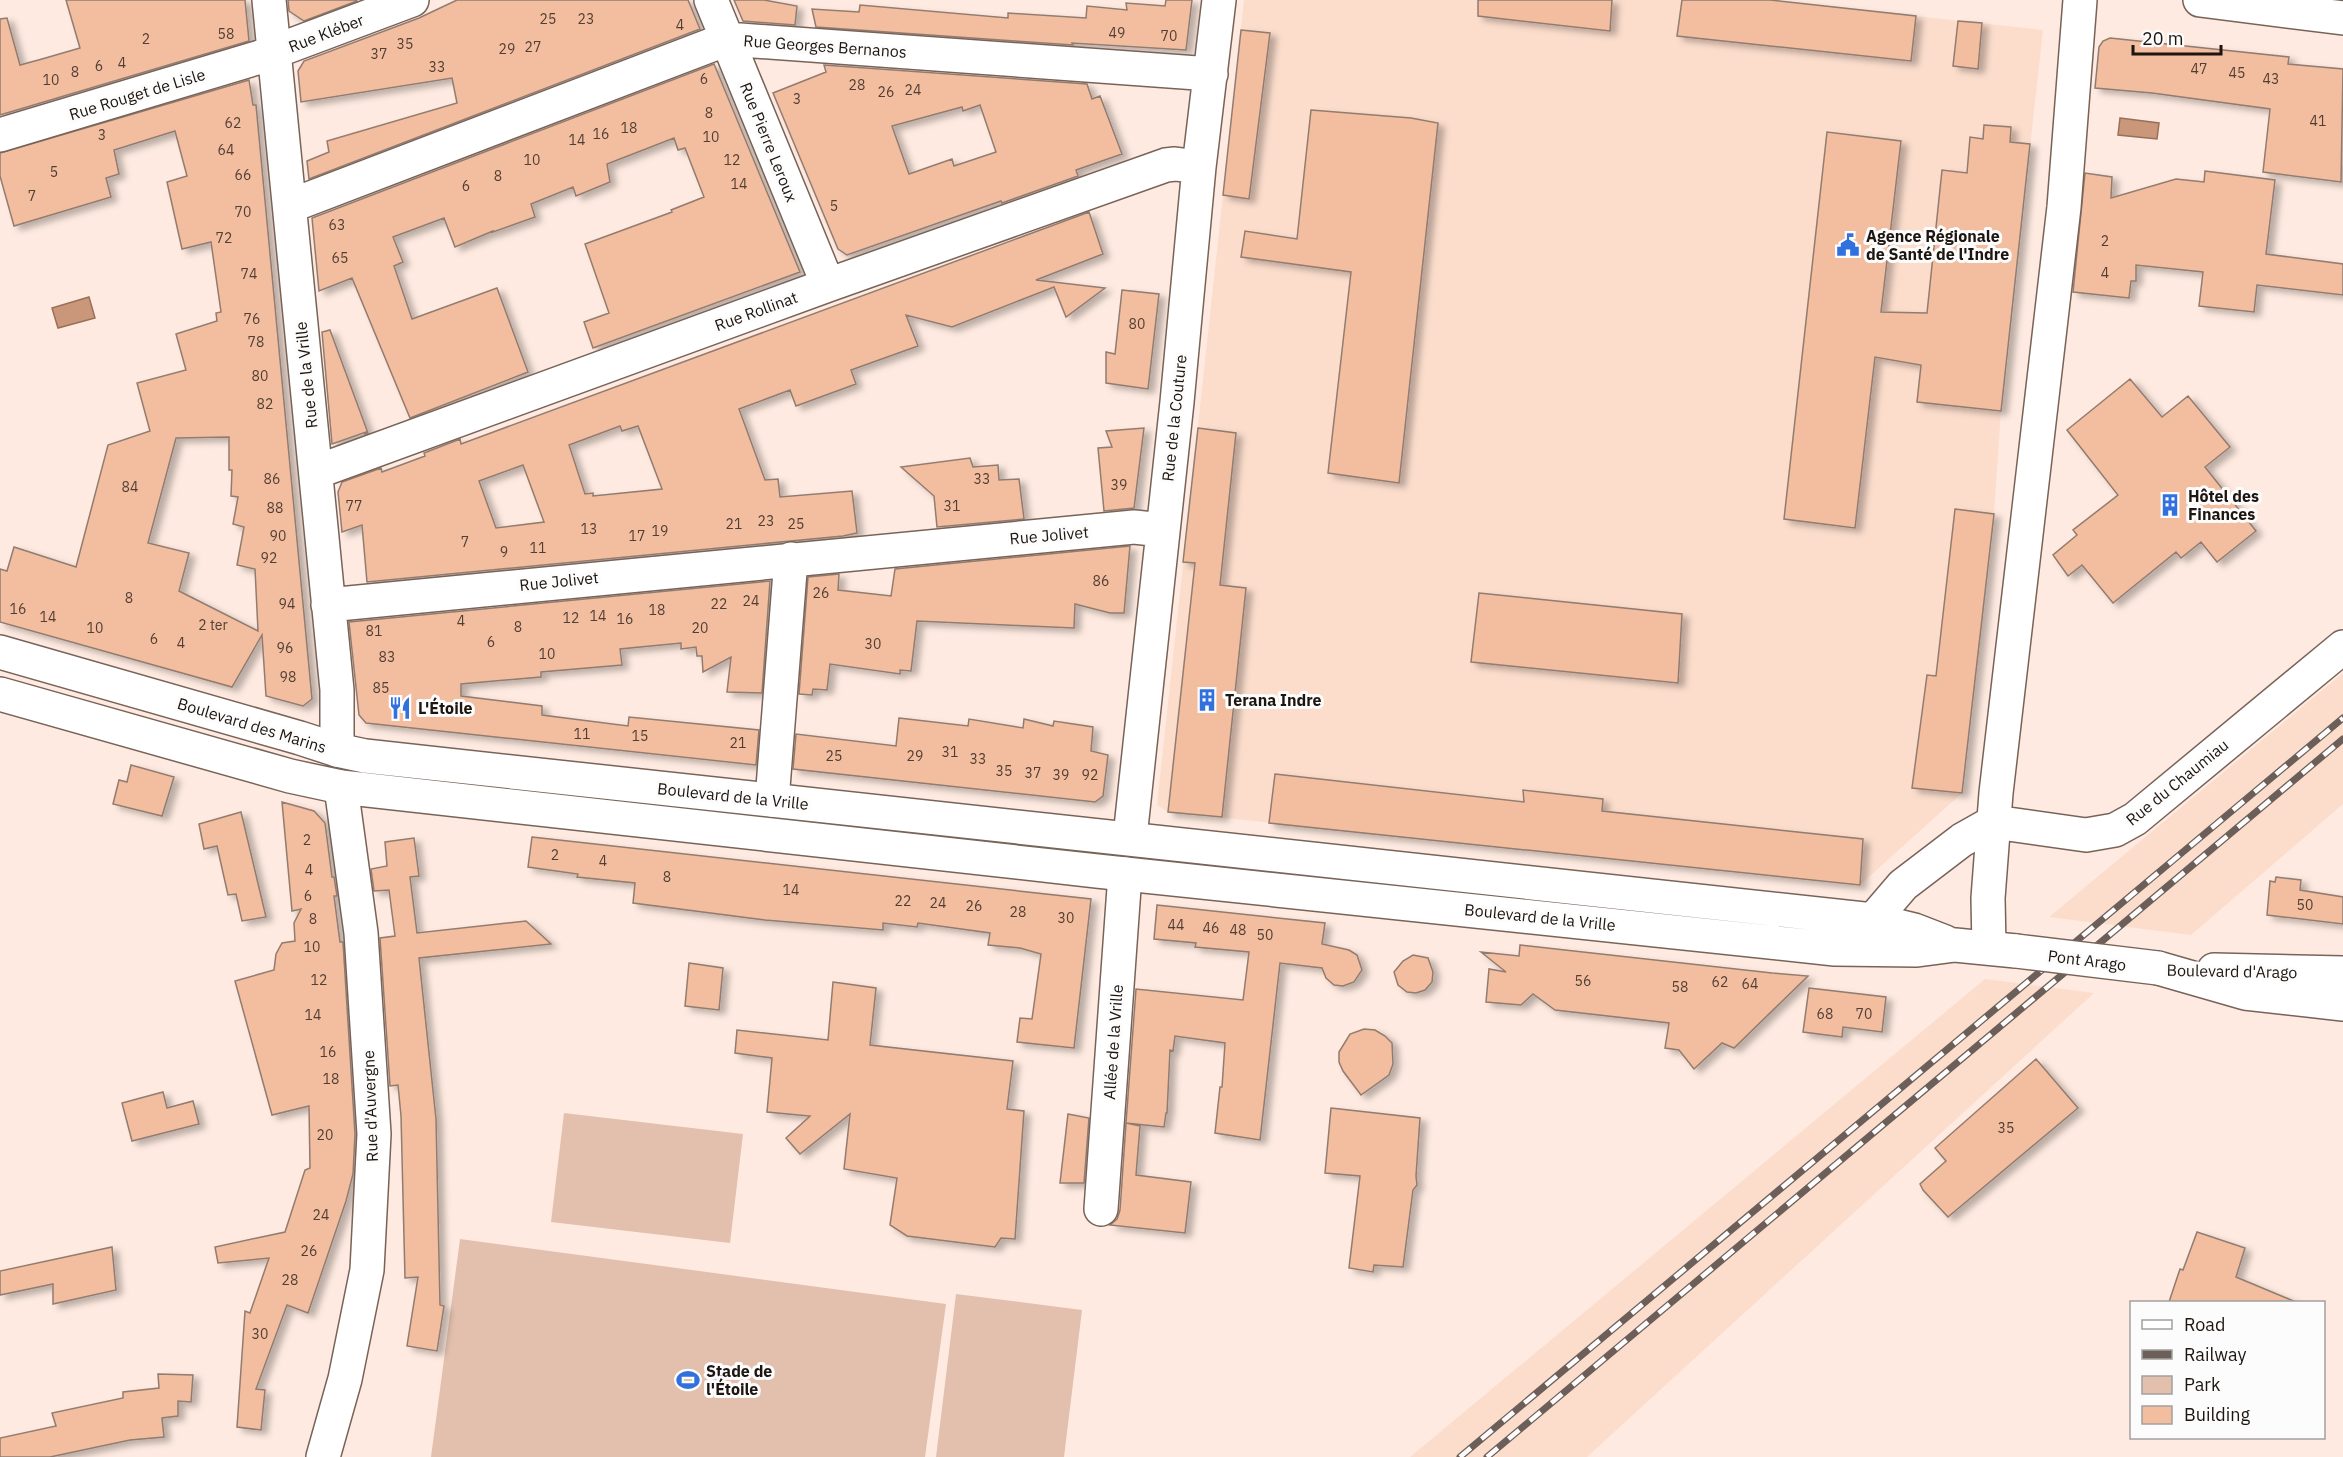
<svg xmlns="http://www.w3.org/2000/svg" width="2343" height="1457" viewBox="0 0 2343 1457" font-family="'IBM Plex Sans',sans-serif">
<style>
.built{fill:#fcddcc}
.green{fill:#e2c0ad}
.water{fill:#cb977a;stroke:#97705a;stroke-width:1.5}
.building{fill:#f3bd9f;stroke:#927c70;stroke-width:1.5;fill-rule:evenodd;filter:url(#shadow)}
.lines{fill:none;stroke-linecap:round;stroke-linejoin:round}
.minor-casing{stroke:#786358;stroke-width:36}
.major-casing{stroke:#786358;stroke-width:36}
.minor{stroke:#fff;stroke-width:33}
.major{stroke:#fff;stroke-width:33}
.rail-casing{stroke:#6c5f59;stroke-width:7}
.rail{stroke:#fcfcfc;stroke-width:4.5;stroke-dasharray:14;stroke-linecap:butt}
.major-bridge-casing{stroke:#786358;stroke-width:36;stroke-linecap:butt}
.major-bridge{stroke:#fff;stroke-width:33}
.labels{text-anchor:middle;stroke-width:6;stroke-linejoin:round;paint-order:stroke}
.number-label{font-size:14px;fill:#523f34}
.street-label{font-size:16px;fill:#1d1510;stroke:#fcfcfc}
.poi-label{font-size:16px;font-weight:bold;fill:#1d1510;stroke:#fcfcfc;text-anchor:start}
</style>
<defs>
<filter id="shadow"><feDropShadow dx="6" dy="4" stdDeviation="3" flood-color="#0004"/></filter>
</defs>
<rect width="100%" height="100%" fill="#feeae0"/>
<!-- built -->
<path class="built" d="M1244,0H1770L2043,30L2001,411L1994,514L1980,648L1962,793L1860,885L1168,812L1157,805Z
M2343,673V804L2191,935L2049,917Z
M1985,979L2094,993L1587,1457H1410Z"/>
<!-- green -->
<path class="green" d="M564,1113L743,1134L730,1243L551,1222Z
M460,1239L946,1304L925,1457H431Z
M956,1294L1082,1310L1064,1457H936Z"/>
<!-- water -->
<path class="water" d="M2120,118L2159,123L2157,139L2118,135Z
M89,297L95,318L58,328L52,308Z"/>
<!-- building -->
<path class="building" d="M66,0H245L249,41L0,115V19L7,18L20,65L42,59L80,48Z
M288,0H356L357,1L304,21L289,11Z
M457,0H688L700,29L309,179L307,161L329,152L327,141L457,103L452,78L301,102L298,71L304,61L419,18Z
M734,0H764L797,6L795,25L743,21Z
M1166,0H1192L1186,50L1072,43L1073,45L816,27L812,9L859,12L860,5L1008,18V13L1086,18L1087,6L1127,10L1126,3L1165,6Z
M1478,0H1612L1610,31L1478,16Z
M1682,0H1770L1916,16L1911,61L1677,36Z
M1958,21L1982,23L1978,69L1953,66Z
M1241,30L1270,33L1249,199L1223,195Z
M2110,38L2289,57L2288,64L2343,69L2341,182L2263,172L2270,109L2152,93L2095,88L2099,47L2103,41Z
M714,64L800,272L593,348L584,322L609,313L585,244L672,212L671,210L704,197L685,148L678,150L674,138L607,164L610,182L576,196L573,187L531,204L535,217L493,232V231L455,247L444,218L393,237L403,262L394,266L412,319L497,288L528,372L410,418L352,278L319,291L312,218Z
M824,65L1087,84L1092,99L1100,96L1122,154L1076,170L1078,176L1002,203L1001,201L847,255L838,249L773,93L826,72ZM980,105L996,152L954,166L952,159L909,174L892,126L962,107L963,111Z
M249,80L253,105H256L312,699L303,706L266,696L262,635L232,687L0,622V569L7,571L14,547L76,567L108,445L150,431L137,383L186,370L176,334L217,321L216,313L221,312L211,242L182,249L167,182L187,176L175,131L114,150L119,174L106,178L111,197L14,226L0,176V153ZM229,437V470H232L231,496L238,497L233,524L244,527L237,565L255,569L258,631L179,591L189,553L148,543L176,438Z
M1311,110L1411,118L1438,123L1399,483L1328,473L1351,272L1241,257L1245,231L1297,239Z
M1984,125L2011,127L2010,142L2030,144L2001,411L1917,402L1921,365L1875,357L1855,528L1784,519L1827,132L1901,141L1881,312L1927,313L1942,170L1967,173L1970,137L1983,139Z
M2205,171L2275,180L2266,254L2343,264V295L2257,285L2254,312L2199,306L2203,272L2136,265V281H2131L2129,298L2073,292L2085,173L2112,177L2111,198L2176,179L2204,182Z
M1089,212L1103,254L1036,280L1105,288L1066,317L1054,287L952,327L906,315L918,346L851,370L856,384L796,406L790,390L739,409L765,480L778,479L780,497L852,491L857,533L843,536L367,582L362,525L342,532L338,492L342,482L381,468L382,472L425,456L424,453L460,439L461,444ZM620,426L622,431L638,426L662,489L593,496V493L585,494L569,445ZM523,465L544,522L496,528L479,481Z
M1122,290L1159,294L1148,389L1106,383V352L1115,354Z
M330,330L368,433L365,434L366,432L332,444L322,332Z
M2130,379L2162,417L2188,396L2230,447L2205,467L2256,531L2217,562L2201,542L2181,558L2176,552L2113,603L2082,565L2068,576L2053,555L2077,535L2073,530L2118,495L2067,430Z
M1144,428L1134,508L1104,511L1098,448L1112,447L1106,431Z
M1198,428L1236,433L1220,585L1246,588L1222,817L1168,812L1195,563L1183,562Z
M970,458L973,467L998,465L999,480L1019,479L1024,519L937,527L934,496L901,467Z
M1955,509L1994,514L1962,793L1912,788L1927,675L1936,676Z
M1130,546L1124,613H1110L1075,604L1074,628L917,621L911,671L900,670V674L830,664L827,690L813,689L812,695L799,694L808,577L839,574L838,590L891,596L895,569Z
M770,581L762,693L727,692L731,657L703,672L702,656H697L696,647L681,649V643L620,649L622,665L541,672V677L461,684V696L542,706V715L628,726L629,717L759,730L756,765L366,723L359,715L349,622Z
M1479,593L1682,614L1678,683L1471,662Z
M899,718L968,726L969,719L1023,728L1024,719L1053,726L1054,721L1093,727L1091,751L1108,755L1103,796L1095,802L793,769L796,734L896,746Z
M131,765L174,777L162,816L113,804L119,780L127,782Z
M1275,774L1524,802L1523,790L1603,799L1602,811L1863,839L1860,885L1269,823Z
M282,802L314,811L325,823L332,877H334L337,896H334L340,942H343L355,1134L353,1174L346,1201L308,1313L287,1305L256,1389L265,1390L261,1430L237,1427L245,1311L250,1313L269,1258L218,1263L215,1247L285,1232L305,1170L310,1168L309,1106L272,1115L235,981L274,970L276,954L282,943L295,941L294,923L301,909L292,911Z
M241,812L266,917L242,921L236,894L228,895L217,846L204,849L199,824Z
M532,837L1091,899L1074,1048L1017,1042L1020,1018L1032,1019L1041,954L1020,948L988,945L990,933L918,923L917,927L883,923V930L765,920L633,903L635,883L577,877L578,874L528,867Z
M414,838L419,876L410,877L417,933L526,921L551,944L419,958L436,1119L440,1305L444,1306L437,1351L407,1346L418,1277L405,1278L401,1116L398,1085L390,1086L380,938L395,936L389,890L374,891L371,869L387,866L385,842Z
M2276,877L2301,880L2300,890L2343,897V924L2267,915L2270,881L2275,882Z
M1157,905L1325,923L1322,944L1349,950L1357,955L1362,970L1354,982L1343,986L1334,985L1326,978L1322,968L1280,963L1260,1140L1215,1133L1220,1087H1222L1225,1043L1175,1036L1173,1051L1170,1050L1167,1113H1166L1164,1127L1126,1123L1136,989L1243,1000L1249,952L1195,947L1196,943L1154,939Z
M1520,945L1772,973L1808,976L1734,1048L1722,1043L1694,1069L1679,1050L1665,1048L1669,1023L1555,1010L1533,994L1521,1005L1486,1002L1489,969L1506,972L1481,952L1519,956Z
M1413,955L1428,958L1433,972L1432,982L1425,990L1416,993L1407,992L1398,985L1394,972L1403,961Z
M689,963L723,968L719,1010L685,1006Z
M833,982L876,988L870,1045L1013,1061L1007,1109L1024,1111L1015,1239L1001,1238L995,1247L907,1236L890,1225L897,1178L844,1169L850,1114L800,1154L786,1138L810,1116L767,1112L772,1058L735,1053L737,1030L828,1040Z
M1809,988L1886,997L1882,1032L1843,1027L1842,1037L1803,1032Z
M1364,1029L1375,1030L1385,1036L1392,1043L1393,1064L1389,1075L1361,1095L1343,1071L1339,1062V1052L1350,1034Z
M2036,1059L2078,1108L1948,1217L1923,1190L1920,1184L1946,1161L1935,1148Z
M163,1092L167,1108L193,1101L199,1124L132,1141L122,1103Z
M1331,1108L1420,1118L1416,1176L1417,1185L1413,1190L1403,1267L1374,1265L1373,1272L1349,1268L1360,1176L1325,1173Z
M1068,1114L1089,1118L1084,1183H1060Z
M1126,1123L1140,1126L1136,1175L1191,1182L1185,1233L1110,1225L1117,1219L1120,1210Z
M2197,1232L2245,1248L2236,1277L2296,1302H2169L2180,1269L2183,1270Z
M112,1247L116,1290L53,1304V1284L0,1295V1271Z
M158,1374L193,1375L191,1402L178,1401V1416L162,1418L164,1437L130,1440L50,1457H0V1438L56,1426L52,1413L123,1398V1392L159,1388Z"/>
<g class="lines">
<!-- minor casing -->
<g class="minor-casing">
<path id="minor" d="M269,0L337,690V750
M711,0L828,285
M2200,0L2343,18
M0,135L260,57L412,0
M290,206L727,39L1211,74
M316,472L828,285L1166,165L1175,164L1199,167
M328,605L1134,527L1163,530
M772,800L791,559
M1130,837L1177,402L1199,167L1219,0
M1873,920L1903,885L1962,840L1994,822L2086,835L2115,830L2135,819L2343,647
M1989,948L1988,898L1996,793L2064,207L2080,0
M1101,1209L1125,874
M323,1457L345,1379L367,1270L374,1134L361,933L341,787"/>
</g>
<!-- major casing -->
<g class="major-casing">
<path id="major" d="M0,652L300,738L337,750L365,756C867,811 1370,863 1873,920L1914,930L1945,942
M0,694L290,776L341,787L1097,871L1835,949L1917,950L1955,945L2016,951
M2158,968L2245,993L2343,1004
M2214,970L2343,973"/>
</g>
<!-- minor -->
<use href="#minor" class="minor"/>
<!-- major -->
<use href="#major" class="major"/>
<!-- rail casing -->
<g class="rail-casing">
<path id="rail" d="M1460,1457L2343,718
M1487,1457L2343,739"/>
</g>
<!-- rail -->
<use href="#rail" class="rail"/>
<!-- major-bridge casing -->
<g class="major-bridge-casing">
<path id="major-bridge" d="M2016,951L2158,968"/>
</g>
<!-- major-bridge -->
<use href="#major-bridge" class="major-bridge"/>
</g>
<!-- icons -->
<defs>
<g id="civic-bare" transform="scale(1.8)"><path d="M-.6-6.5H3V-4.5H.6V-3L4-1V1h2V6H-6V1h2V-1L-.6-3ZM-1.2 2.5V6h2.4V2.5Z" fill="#3171de" stroke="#fcfcfc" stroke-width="2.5" paint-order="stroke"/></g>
<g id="building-bare" transform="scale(1.8)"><path d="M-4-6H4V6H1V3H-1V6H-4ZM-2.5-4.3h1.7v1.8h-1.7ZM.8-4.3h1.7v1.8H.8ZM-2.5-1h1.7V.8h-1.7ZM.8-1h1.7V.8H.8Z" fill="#3171de" stroke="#fcfcfc" stroke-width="2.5" paint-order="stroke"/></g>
<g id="restaurant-bare" transform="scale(1.8)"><path d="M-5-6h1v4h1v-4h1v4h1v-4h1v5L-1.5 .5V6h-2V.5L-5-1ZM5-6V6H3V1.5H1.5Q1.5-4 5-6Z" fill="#3171de" stroke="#fcfcfc" stroke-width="2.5" paint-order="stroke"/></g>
<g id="stadium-bare" transform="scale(1.8)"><path d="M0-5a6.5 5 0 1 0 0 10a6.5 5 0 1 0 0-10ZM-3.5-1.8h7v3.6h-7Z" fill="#3171de" stroke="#fcfcfc" stroke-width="2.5" paint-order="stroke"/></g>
</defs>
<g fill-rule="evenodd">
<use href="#civic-bare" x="1848" y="245"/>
<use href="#building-bare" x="2170" y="505"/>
<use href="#building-bare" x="1207" y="700"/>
<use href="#restaurant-bare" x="400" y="708"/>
<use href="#stadium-bare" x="688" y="1380"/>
</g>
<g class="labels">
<!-- number labels -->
<g class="number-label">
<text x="548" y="24">25</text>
<text x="586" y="24">23</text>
<text x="680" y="30">4</text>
<text x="1117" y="38">49</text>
<text x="226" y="39">58</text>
<text x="1169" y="41">70</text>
<text x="146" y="44">2</text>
<text x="405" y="49">35</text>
<text x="533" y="52">27</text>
<text x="507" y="54">29</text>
<text x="379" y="59">37</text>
<text x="122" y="68">4</text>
<text x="99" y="71">6</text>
<text x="437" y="72">33</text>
<text x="2199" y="74">47</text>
<text x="75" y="77">8</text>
<text x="2237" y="78">45</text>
<text x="704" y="84">6</text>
<text x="2271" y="84">43</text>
<text x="51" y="85">10</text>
<text x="857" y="90">28</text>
<text x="913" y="95">24</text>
<text x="886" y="97">26</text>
<text x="797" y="104">3</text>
<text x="709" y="118">8</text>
<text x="2318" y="126">41</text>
<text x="233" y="128">62</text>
<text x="629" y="133">18</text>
<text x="601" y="139">16</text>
<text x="102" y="140">3</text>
<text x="711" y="142">10</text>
<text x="577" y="145">14</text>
<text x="226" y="155">64</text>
<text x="532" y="165">10</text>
<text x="732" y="165">12</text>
<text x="54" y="177">5</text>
<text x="243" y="180">66</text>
<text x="498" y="181">8</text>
<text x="739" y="189">14</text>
<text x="466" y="191">6</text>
<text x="32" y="201">7</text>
<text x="834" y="211">5</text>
<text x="243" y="217">70</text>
<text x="337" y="230">63</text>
<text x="224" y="243">72</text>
<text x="2105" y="246">2</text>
<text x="340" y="263">65</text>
<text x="2105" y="278">4</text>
<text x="249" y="279">74</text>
<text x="252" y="324">76</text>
<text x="1137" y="329">80</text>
<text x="256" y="347">78</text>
<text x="260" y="381">80</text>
<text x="265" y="409">82</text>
<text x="272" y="484">86</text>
<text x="982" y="484">33</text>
<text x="1119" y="490">39</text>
<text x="130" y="492">84</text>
<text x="354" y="511">77</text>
<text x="952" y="511">31</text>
<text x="275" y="513">88</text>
<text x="766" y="526">23</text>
<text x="734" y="529">21</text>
<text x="796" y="529">25</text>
<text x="589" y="534">13</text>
<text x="660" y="536">19</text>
<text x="278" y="541">90</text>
<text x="637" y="541">17</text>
<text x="465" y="547">7</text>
<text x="538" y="553">11</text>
<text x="504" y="557">9</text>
<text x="269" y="563">92</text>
<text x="1101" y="586">86</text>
<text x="821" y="598">26</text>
<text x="129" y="603">8</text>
<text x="751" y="606">24</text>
<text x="287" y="609">94</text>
<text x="719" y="609">22</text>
<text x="18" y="614">16</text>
<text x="657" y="615">18</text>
<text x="598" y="621">14</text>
<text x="48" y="622">14</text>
<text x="571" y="623">12</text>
<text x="625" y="624">16</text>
<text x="461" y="626">4</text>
<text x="213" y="630">2 ter</text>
<text x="518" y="632">8</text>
<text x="95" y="633">10</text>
<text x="700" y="633">20</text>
<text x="374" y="636">81</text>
<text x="154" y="644">6</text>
<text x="491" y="647">6</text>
<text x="181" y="648">4</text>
<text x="873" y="649">30</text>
<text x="285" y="653">96</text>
<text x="547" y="659">10</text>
<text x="387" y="662">83</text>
<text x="288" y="682">98</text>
<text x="381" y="693">85</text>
<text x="582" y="739">11</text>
<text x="640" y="741">15</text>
<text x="738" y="748">21</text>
<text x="950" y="757">31</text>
<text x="834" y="761">25</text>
<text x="915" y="761">29</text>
<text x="978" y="764">33</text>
<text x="1004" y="776">35</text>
<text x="1033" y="778">37</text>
<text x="1061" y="780">39</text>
<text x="1090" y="780">92</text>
<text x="307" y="845">2</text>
<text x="555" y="860">2</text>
<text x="603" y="866">4</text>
<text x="309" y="875">4</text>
<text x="667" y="882">8</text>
<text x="791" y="895">14</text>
<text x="308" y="901">6</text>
<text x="903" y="906">22</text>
<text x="938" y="908">24</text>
<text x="2305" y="910">50</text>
<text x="974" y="911">26</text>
<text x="1018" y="917">28</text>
<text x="1066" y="923">30</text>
<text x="313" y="924">8</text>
<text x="1176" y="930">44</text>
<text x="1211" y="933">46</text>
<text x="1238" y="935">48</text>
<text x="1265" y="940">50</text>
<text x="312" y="952">10</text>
<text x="319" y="985">12</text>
<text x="1583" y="986">56</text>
<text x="1720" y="987">62</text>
<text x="1750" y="989">64</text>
<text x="1680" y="992">58</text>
<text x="1825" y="1019">68</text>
<text x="1864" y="1019">70</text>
<text x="313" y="1020">14</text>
<text x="328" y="1057">16</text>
<text x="331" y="1084">18</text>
<text x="2006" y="1133">35</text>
<text x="325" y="1140">20</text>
<text x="321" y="1220">24</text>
<text x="309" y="1256">26</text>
<text x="290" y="1285">28</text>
<text x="260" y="1339">30</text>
</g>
<!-- street labels -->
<g class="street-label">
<text transform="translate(326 33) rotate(-21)" y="6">Rue Kléber</text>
<text transform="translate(825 46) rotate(4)" y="6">Rue Georges Bernanos</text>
<text transform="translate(137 94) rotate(-17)" y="6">Rue Rouget de Lisle</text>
<text transform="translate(769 142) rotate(68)" y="6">Rue Pierre Leroux</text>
<text transform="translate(756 311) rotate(-20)" y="6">Rue Rollinat</text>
<text transform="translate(306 375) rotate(-96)" y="6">Rue de la Vrille</text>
<text transform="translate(1174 418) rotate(-84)" y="6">Rue de la Couture</text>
<text transform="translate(1049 535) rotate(-5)" y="6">Rue Jolivet</text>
<text transform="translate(559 581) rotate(-6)" y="6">Rue Jolivet</text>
<text transform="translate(252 725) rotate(17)" y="6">Boulevard des Marins</text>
<text transform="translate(2177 782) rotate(-39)" y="6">Rue du Chaumiau</text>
<text transform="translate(733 796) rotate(6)" y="6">Boulevard de la Vrille</text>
<text transform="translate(1540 917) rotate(6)" y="6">Boulevard de la Vrille</text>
<text transform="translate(2087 960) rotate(7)" y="6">Pont Arago</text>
<text transform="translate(2232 971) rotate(1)" y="6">Boulevard d'Arago</text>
<text transform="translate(1113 1042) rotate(-86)" y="6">Allée de la Vrille</text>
<text transform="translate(370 1106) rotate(-92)" y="6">Rue d'Auvergne</text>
</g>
<!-- poi labels -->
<g class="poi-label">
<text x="1866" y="242">Agence Régionale<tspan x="1866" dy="18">de Santé de l'Indre</tspan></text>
<text x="2188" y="502">Hôtel des<tspan x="2188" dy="18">Finances</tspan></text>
<text x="1225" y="706">Terana Indre</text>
<text x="418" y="714">L'Étoile</text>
<text x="706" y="1377">Stade de<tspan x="706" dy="18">l'Étoile</tspan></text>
</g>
</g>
<!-- legend -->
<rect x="2130" y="1301" width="195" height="138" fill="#fcfcfc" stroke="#a3a09e" stroke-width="1.5"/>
<rect x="2142" y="1320" width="30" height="9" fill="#ffffff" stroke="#a3a09e" stroke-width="1.5"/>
<text x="2184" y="1331" font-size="18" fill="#1d1510">Road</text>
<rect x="2142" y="1350" width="30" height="9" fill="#6c5f59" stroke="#a3a09e" stroke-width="1.5"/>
<text x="2184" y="1361" font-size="18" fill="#1d1510">Railway</text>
<rect x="2142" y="1376" width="30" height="18" fill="#e2c0ad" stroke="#a3a09e" stroke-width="1.5"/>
<text x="2184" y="1391" font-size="18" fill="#1d1510">Park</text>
<rect x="2142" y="1406" width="30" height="18" fill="#f3bd9f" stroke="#a3a09e" stroke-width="1.5"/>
<text x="2184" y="1421" font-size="18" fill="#1d1510">Building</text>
<!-- scale -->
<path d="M2133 45v9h88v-9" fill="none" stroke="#1d1510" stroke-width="3"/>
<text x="2142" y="45" font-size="18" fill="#1d1510" stroke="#fcfcfc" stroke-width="4.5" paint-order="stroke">20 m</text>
</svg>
